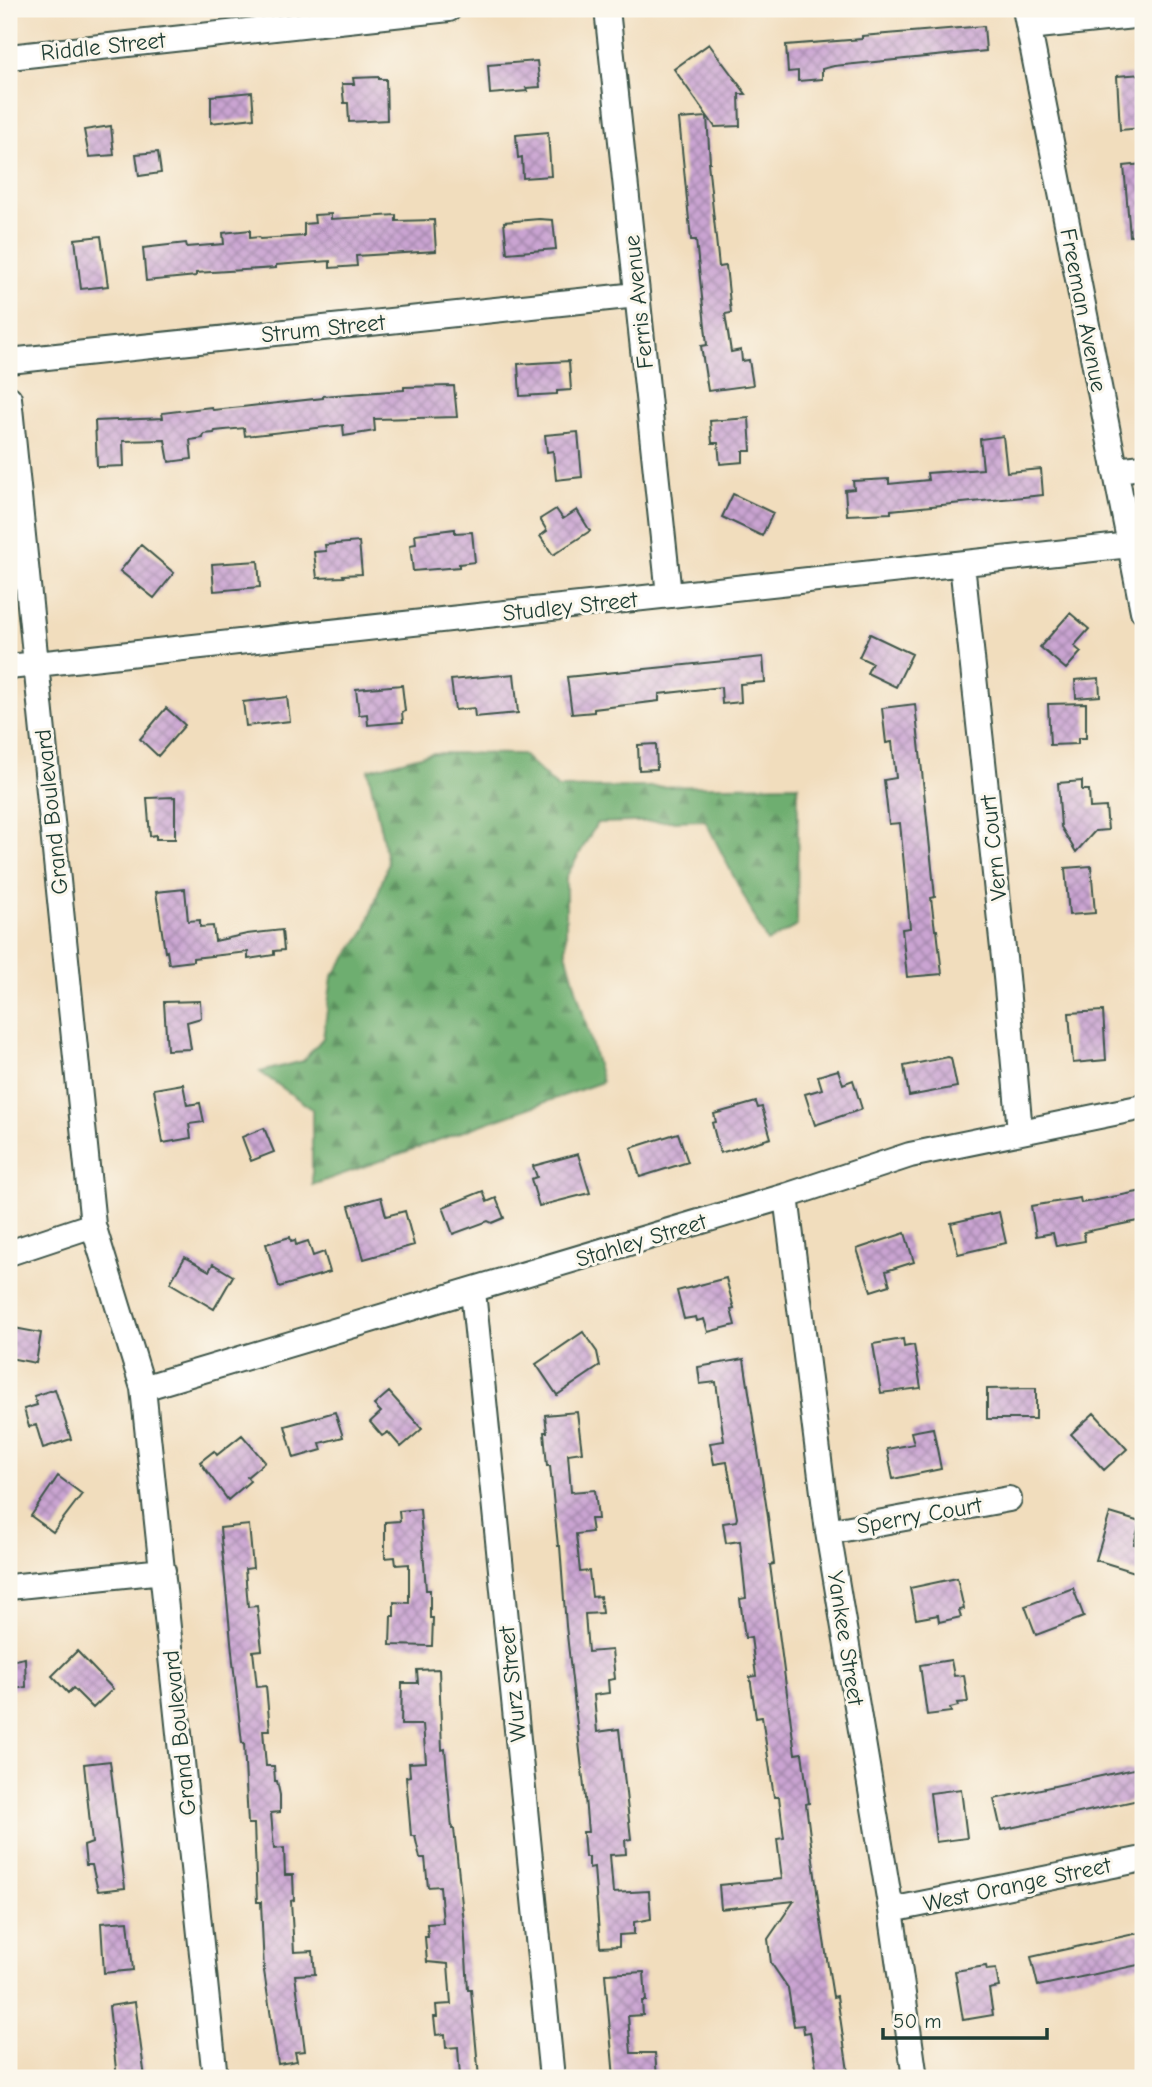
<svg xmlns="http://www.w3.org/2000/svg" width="1152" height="2087" viewBox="0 0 1152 2087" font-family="'Comic Neue',sans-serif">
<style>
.forest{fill:url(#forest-firs);stroke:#467652;stroke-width:2}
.building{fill:url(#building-cross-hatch)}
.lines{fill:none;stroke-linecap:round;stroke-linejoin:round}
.minor-casing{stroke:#3e5549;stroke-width:28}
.minor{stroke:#fff;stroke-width:24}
.labels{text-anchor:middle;stroke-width:6;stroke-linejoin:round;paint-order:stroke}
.street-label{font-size:23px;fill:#1f3d34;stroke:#fbf7ec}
</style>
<defs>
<pattern id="forest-firs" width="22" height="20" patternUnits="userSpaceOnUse" patternTransform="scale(1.75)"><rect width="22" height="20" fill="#6eae70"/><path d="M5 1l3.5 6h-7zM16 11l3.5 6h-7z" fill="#5a8f5d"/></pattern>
<pattern id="building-cross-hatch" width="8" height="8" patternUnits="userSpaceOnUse" patternTransform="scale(1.75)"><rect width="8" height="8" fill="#caa4d2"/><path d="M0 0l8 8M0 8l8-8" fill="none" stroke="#a387ab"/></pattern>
</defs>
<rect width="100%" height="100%" fill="#fbf7ec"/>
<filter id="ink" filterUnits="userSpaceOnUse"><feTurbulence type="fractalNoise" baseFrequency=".0143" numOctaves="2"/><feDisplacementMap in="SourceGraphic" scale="14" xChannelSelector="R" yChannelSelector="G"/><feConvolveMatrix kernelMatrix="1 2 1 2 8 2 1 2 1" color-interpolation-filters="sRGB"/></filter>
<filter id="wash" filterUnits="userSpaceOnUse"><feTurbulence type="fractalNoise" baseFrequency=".00686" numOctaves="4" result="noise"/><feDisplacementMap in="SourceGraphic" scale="28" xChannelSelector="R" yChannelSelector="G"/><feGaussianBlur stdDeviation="1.57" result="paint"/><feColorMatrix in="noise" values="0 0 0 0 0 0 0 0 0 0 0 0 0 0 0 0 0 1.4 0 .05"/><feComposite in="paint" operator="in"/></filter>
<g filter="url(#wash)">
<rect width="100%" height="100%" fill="#f1ddbd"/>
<!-- forest -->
<path class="forest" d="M432,753L522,754L558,788L798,785L797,926L767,942L705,820L597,823L566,877V952L602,1082L312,1185V1109L260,1072L303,1061L323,1038L332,977L365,931L388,864L368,770Z"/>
<g id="blocks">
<!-- building -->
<path class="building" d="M984,26L986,51L834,66L822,69V79L798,81V71L788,72L786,45L862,39V36Z
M709,44L746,94H739L740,126L715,127L674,69Z
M537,61L540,87L526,88L527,91L490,94L488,65Z
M1142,74L1143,128L1120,130L1117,76Z
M379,77V79H386L387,120L349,122L348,103H344L342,84H354L353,78Z
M252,92L254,118L211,123V96Z
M707,117L710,162H708L719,267L726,266L731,313L725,314L731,352L741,350L742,361L749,360L753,385L708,391L701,346L707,345L696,240H691L679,119Z
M111,126L114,155L89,157L84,130Z
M548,132L551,176L523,178L522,157L518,158L516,135Z
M158,152L161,173L139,176L136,154Z
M1143,164V236H1130L1124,166Z
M331,214V219L396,215V221L434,220L436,251L356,256L357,266L330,268V261L276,265V268L196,273V276L146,281L143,248L186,243L187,247L224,244L223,233L250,230V238L259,237L260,239L304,236V224L315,223L314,215Z
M539,219L553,220L556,249L507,253L504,222Z
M101,236L108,286L81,289L75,239Z
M569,361L571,390L557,391V394L520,396L518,364Z
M454,386L457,417L374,419L375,431L344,436L343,425L245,436L244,428L215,431L214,433L204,434L203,438L190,440L192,459L169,462L165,440L123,441L124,466L98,467L97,465L95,421L163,418L162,413L211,407L213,410L242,407L323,398V396L404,390V387Z
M749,418L751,451H743V462L720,464L718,443H712L710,421Z
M578,432L582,477L556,480L553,451L547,452L545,435Z
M1003,436L1007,472L1041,469L1043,495L891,510V513L847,515L845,490L854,489L853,481L889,479V484L928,480L927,473L983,469L980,439Z
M733,494L773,513L762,536L722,517Z
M556,509L563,519L577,510L590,531L553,555L540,536L547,531L540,519Z
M455,529V533L472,532L475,562L459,564V567L413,571L410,545L416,544L415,534Z
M359,542L362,574L343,575L344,577L317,578L314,552L326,551L325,545Z
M141,545L174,573L154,598L120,571Z
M258,561L260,587L214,591L212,564Z
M1070,613L1089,629L1074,646L1081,652L1066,669L1040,647Z
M870,634L912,654L896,687L867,673L872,663L859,657Z
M763,657L765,682L740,684L741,702L722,704L721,687L659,694V701L594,709V712L572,714L567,677Z
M514,674L518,713L475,717L474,708L455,710L451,680Z
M1099,678L1100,696L1076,698L1075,680Z
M402,685L405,711L402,712L403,722L368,725L367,714L359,715L356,689Z
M287,697L290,721L246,726L243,702Z
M1086,703V738H1078V744L1050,745L1048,704Z
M915,704L935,897L931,898L935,930H937L942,974L907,977L902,929L910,928L900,823L889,824L884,780L896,778L892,742L886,743L882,708Z
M166,708L185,725L158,756L140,739Z
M656,744L657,769L639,770L638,745Z
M1082,781V790H1089L1090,808L1106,807L1108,830L1095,831L1076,852L1061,827L1058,783Z
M175,797V839H156V835L150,836L147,798Z
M1091,866L1095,913L1069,915L1065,868Z
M185,889L188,921L200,920V927L213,926L215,941L247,934L282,930L284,950L274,951V955L248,959V952L193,958V961L169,964L167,951L165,952L156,892Z
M200,1001L201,1018L187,1022L191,1049L167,1050L164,1002Z
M1103,1011L1106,1060L1073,1063L1069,1013Z
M948,1057L951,1058L957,1087L909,1096L904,1066Z
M838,1070L843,1084L853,1080L862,1109L815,1125L805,1094L822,1089L818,1076Z
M183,1084L187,1105L200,1103L204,1122L189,1124L191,1138L163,1143L154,1089Z
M756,1102L758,1108L762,1107L771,1138L720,1153L712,1123L716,1122L714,1114Z
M264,1128L274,1152L251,1161L242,1137Z
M678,1133L688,1162L640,1177L631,1148Z
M578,1154L590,1193L539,1206L531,1179L537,1177L533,1166Z
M483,1191L487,1202L496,1198L504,1218L492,1223L488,1221L453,1234L443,1207Z
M1143,1191V1220L1084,1232L1085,1241L1056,1246L1053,1233L1036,1236L1031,1206L1080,1198L1081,1203Z
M381,1197L386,1216L405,1211L414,1245L364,1259L349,1206Z
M999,1212L1006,1243L958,1254L951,1223Z
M905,1233L914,1262L886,1271L890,1285L871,1291L857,1249Z
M290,1237L291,1241L295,1240L296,1245L308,1241L313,1256L324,1252L330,1272L279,1287L266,1244Z
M185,1257L209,1271L213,1264L233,1276L214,1309L170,1283Z
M726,1278L734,1309L731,1310L735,1325L708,1332L704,1319L697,1321L696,1317L684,1319L677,1291Z
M9,1327L41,1333L36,1363L9,1358Z
M583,1332L597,1352L600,1366L557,1395L536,1364Z
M903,1339L904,1347L914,1345L921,1388L881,1393L873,1344Z
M744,1359L768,1517L774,1564L770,1565L795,1754L802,1753L809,1803L806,1804L820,1915L833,1997L837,1996L849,2078H818L810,2032L804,2033L803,2025L794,2026L788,1988L771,1963L768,1939L794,1901L721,1909L719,1885L782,1879L777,1839L784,1838L779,1797H774L762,1717L756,1718L750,1677L756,1676L751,1637L745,1638L740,1599L746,1598L740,1541L726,1543L723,1523L736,1521L737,1518L727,1462L714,1464L710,1443L724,1441L716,1382L700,1384L698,1367Z
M1036,1388V1419H987V1389Z
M55,1389L71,1439L43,1448L36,1425L29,1427L24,1409L37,1405L34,1396Z
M389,1392L422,1429L401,1447L388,1432L382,1436L370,1422L381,1412L374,1405Z
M335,1412L343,1437L320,1443L322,1450L294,1458L285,1426Z
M577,1412L582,1452L568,1454L571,1492L595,1490L598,1519H590L592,1532L576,1534L580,1572L589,1571L592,1597L600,1596L602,1613L585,1614L588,1652L612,1650L615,1679L608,1680L609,1693L594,1695L597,1732L619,1729L631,1839L625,1840L626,1854L610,1855L613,1893L649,1891L651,1919L634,1922V1934L619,1935V1946L600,1947L594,1867L589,1868V1857H585L583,1832H588L584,1787L566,1626L560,1546H558L550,1466H547L544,1432H547L545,1415Z
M1094,1413L1127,1449L1104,1470L1071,1434Z
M933,1428L941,1469L893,1479L887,1449L914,1444L911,1432Z
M242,1435L265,1462L247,1477L250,1481L228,1500L200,1462L214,1451L217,1455Z
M58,1476L82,1494L53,1532L31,1516Z
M420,1509L426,1590H430V1618H433L432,1646L390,1645L391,1616H394V1602L409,1603V1564L396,1565L395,1557L385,1558V1522L400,1521L399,1511Z
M1110,1513L1140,1522L1134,1544L1143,1546L1138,1573L1096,1560Z
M249,1525L253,1568L245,1569L248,1607L257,1606L262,1650L253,1651L257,1687L266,1686L270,1730H263L266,1766H274L275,1781H277L280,1795V1812L271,1813L274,1849L284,1848L285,1875H293L294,1900L291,1901L294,1952L313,1951L315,1974L295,1975L305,2051L295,2052L297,2061L278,2064L264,1971L261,1902H257L254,1824H248L244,1743H242L233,1662L220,1528Z
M957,1578L964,1609L959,1610L961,1617L939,1622L938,1615L916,1619L910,1588Z
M1073,1588L1084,1617L1036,1635L1025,1606Z
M77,1651L113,1689L93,1708L73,1688L68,1693L52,1676Z
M25,1658L26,1687L9,1690V1661Z
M951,1660L954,1676L964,1675L968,1702L957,1703L958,1706L950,1708L951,1712L927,1715L920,1665Z
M439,1669L442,1750L445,1749L452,1829H454L464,1923L468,1990H471L479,2078H460L458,2047L446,2048L445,2034L436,2035L434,2017H437L436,2005L451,2004L448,1964L427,1962L425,1937H428L427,1924L443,1923L440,1886L428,1887L425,1858H420L415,1836H411L406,1777L410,1776L409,1763L426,1762L423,1725H401L402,1683H418L417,1670Z
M110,1761L125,1888L98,1891L92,1865H86L84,1846L92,1843L84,1764Z
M1143,1767V1799L1001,1830L994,1799Z
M961,1789L967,1838L936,1842L930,1793Z
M128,1921L133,1970L104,1973L101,1923Z
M1143,1932V1964L1038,1986L1031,1957Z
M986,1966L987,1970L996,1969L999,1987L989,1989L993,2015L963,2020L955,1971Z
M644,1972L646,2001H642L643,2015L628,2016L631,2053H655L657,2077L614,2078L605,1974Z
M135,2002L145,2078H117L109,2006Z"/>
</g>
</g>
<g filter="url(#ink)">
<use href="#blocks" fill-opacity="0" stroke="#3e5549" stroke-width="2"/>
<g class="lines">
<!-- minor casing -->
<g class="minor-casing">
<path id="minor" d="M607,9L669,595
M1025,9L1143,611
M1029,27L1143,15
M9,57L449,9
M9,361L637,295
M9,398L93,1225L143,1388L215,2078
M1115,470L1143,467
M962,564L1006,977L1020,1131
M9,667L1130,545
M786,1196L828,1532L891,1910L915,2078
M9,1253L93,1225
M473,1291L552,2078
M143,1388L786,1196L910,1155L1143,1107
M828,1532L1009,1499
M9,1587L163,1571
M891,1910L1143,1859"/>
</g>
<!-- minor -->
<use href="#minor" class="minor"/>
</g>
</g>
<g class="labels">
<!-- street labels -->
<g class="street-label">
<text transform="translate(103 46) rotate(-6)" y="8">Riddle Street</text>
<text transform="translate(638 302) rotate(-96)" y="8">Ferris Avenue</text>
<text transform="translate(1084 310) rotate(79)" y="8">Freeman Avenue</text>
<text transform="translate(323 328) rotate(-6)" y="8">Strum Street</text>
<text transform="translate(570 606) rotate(-6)" y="8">Studley Street</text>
<text transform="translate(51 812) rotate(-96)" y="8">Grand Boulevard</text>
<text transform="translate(993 848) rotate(-96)" y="8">Vern Court</text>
<text transform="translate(641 1240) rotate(-17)" y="8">Stahley Street</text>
<text transform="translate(919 1515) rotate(-10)" y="8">Sperry Court</text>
<text transform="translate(846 1638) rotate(81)" y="8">Yankee Street</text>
<text transform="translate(512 1684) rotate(-96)" y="8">Wurz Street</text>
<text transform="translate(179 1733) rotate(-96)" y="8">Grand Boulevard</text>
<text transform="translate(1017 1884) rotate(-12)" y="8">West Orange Street</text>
</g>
</g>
<!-- margin -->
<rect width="1152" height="2087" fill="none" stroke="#fbf7ec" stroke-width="35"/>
<!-- scale -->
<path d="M883 2028v10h164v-10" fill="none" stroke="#1f3d34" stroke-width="3.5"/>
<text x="893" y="2028" font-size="21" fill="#1f3d34" stroke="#fbf7ec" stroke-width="5" paint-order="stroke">50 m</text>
</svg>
